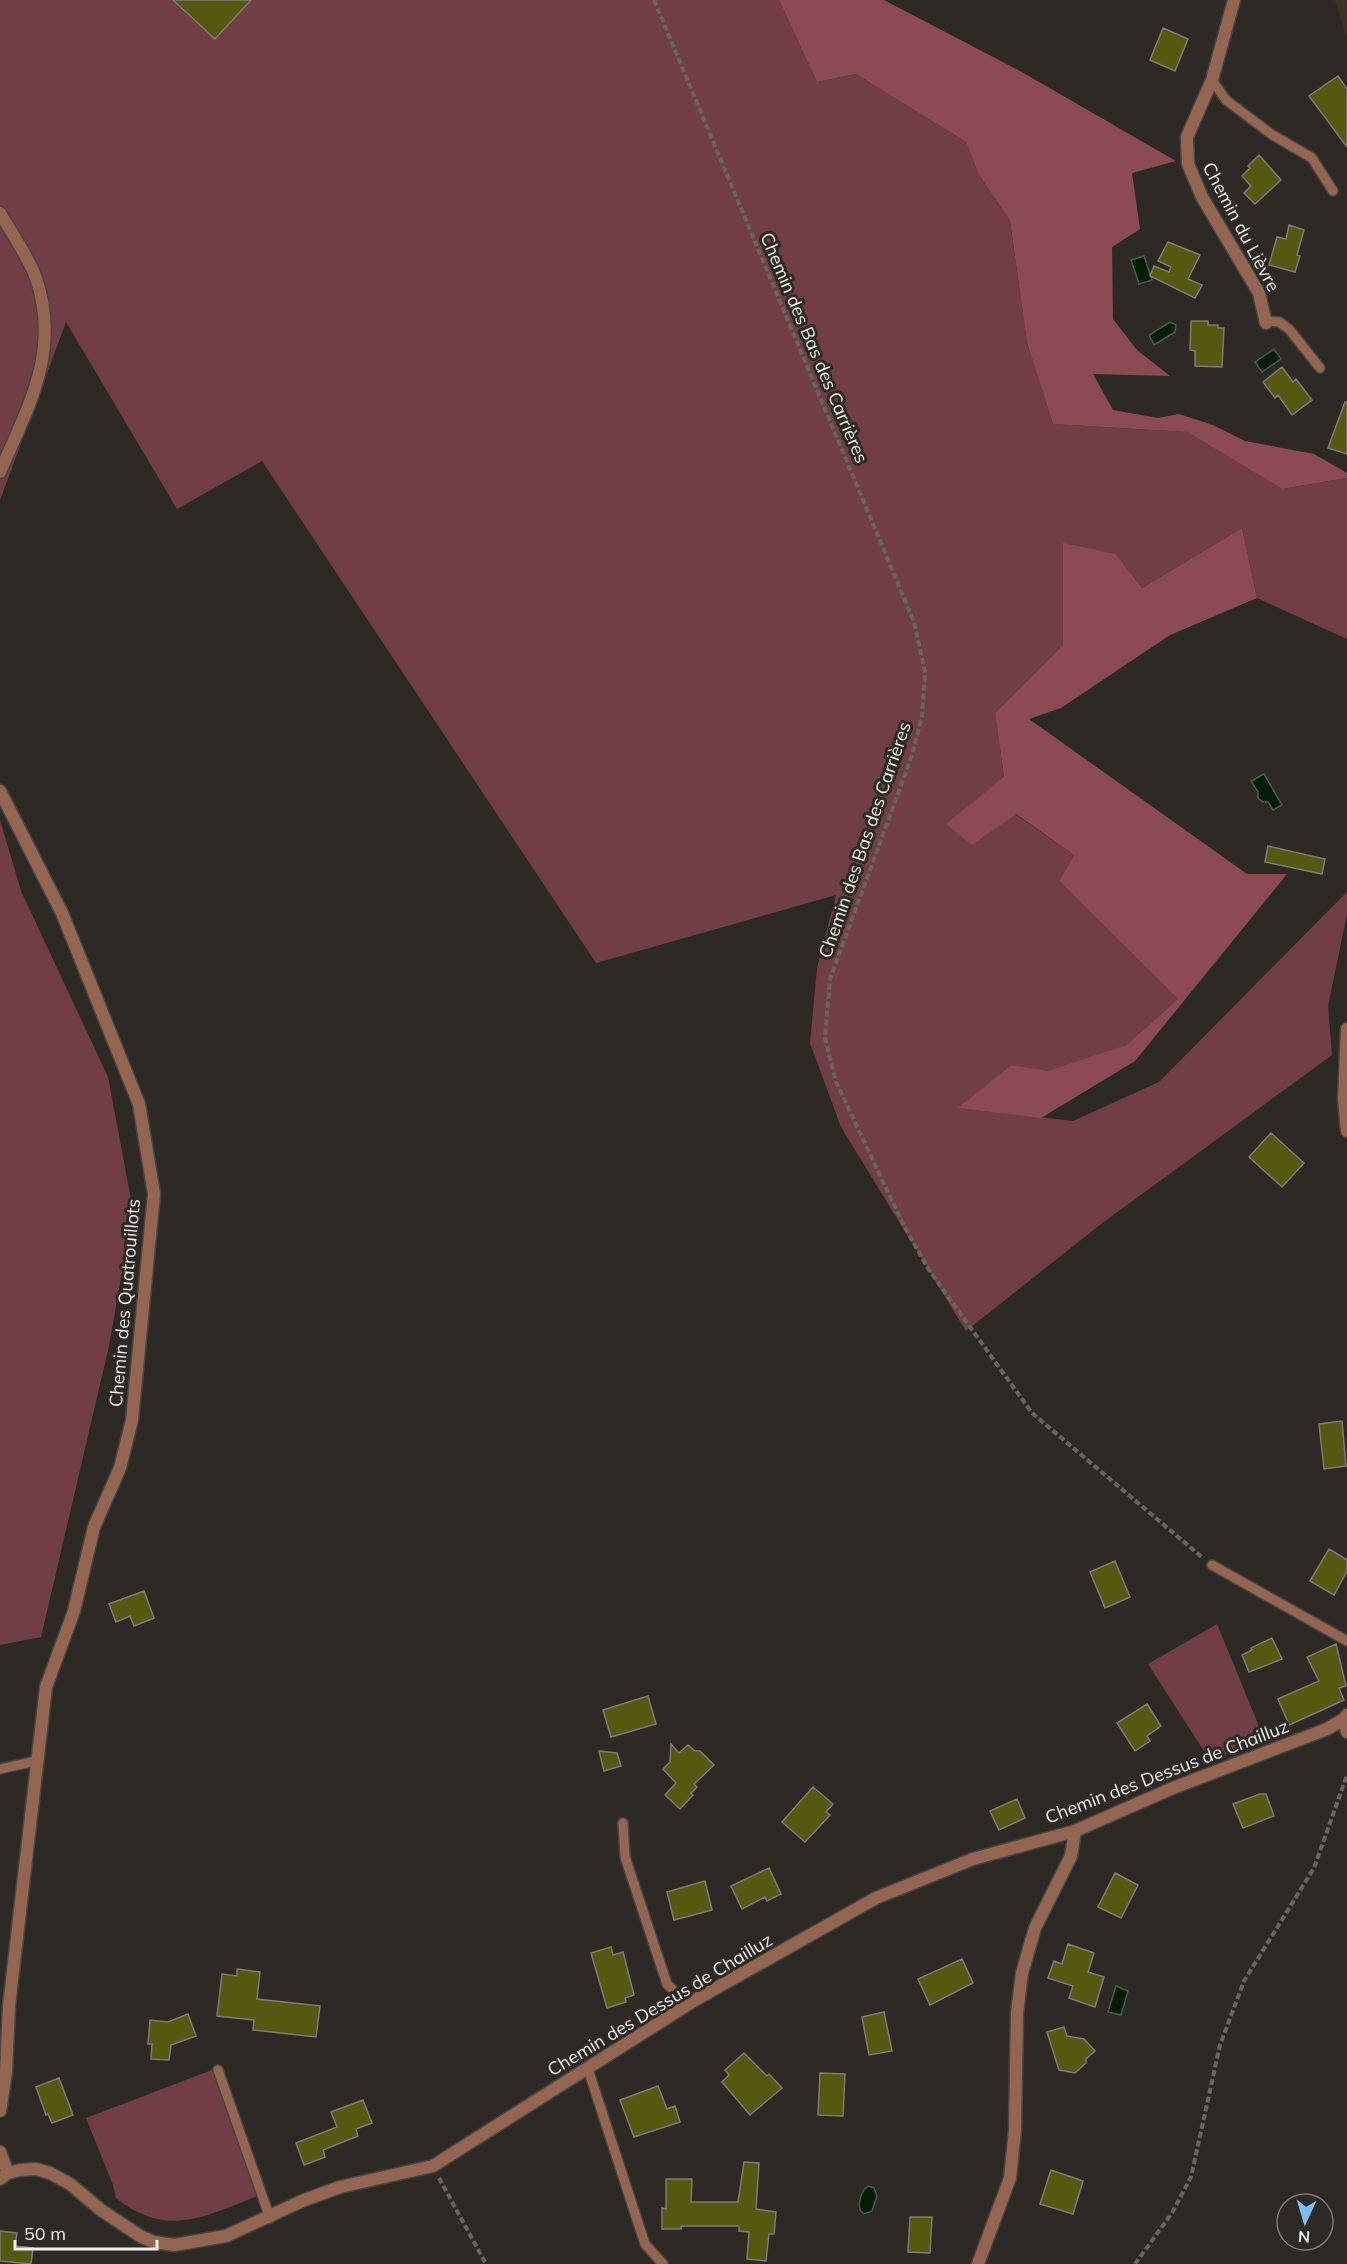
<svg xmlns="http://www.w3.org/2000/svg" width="1347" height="2264" viewBox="0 0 1347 2264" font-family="Mulish,sans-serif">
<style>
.built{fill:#393329}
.green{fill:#713e46}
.forest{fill:#8c4a54}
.water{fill:#041d06;stroke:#4a5c4b;stroke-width:1.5}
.building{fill:#55580f;stroke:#7b7c76;stroke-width:1.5}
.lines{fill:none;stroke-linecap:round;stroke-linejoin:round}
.service-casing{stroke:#484542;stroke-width:12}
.minor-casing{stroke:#484542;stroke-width:15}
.path{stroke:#676561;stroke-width:4;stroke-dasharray:6 3;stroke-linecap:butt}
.service{stroke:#946651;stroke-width:9}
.minor{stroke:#946651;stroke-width:12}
.labels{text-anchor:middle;stroke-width:6;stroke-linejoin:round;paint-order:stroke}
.street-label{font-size:18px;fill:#efeeeb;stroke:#2d2a26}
</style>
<rect width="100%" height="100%" fill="#2d2a26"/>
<!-- built -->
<path class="built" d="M1335,0H1347V37L1346,35Z"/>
<!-- green -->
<path class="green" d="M0,0H779L817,82L856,74L966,142L979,175L1010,221L1027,343L1053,424L1187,432L1282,489L1347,478V639L1257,598L1242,528L1142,588L1116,554L1063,544V645L995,713L1004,777L972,844L1015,814L1074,855L1059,881L1178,999L1126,1045L1048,1072L1011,1065L959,1108L1073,1121L1159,1082L1347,892V914L1328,1006L1332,1055L1101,1224L966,1331L841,1127L810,1043L817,968L836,895L596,963L262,461L177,509L66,322L0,500Z
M0,820L21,891L108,1077L133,1210L109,1346L41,1637L0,1645Z
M1217,1624L1263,1736L1211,1762L1148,1664Z
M212,2070L260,2195C206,2216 167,2239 116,2198L113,2185L86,2118Z"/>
<!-- forest -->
<path class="forest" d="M779,0H884L1020,71L1176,161L1132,173L1140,229L1112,247L1113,319L1137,350L1170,376L1093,374L1113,410L1158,418L1179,414L1213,425L1245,441L1314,454L1347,473V478L1282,489L1187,432L1053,424L1027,343L1010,221L979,175L966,142L856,74L817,82Z
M1242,528L1257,598L1170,635L1061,708L1029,719L1247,874H1287L1135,1061L1041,1118L958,1108L1011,1065L1048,1071L1126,1045L1178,999L1059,881L1074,855L1016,814L972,845L946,824L1004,777L995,713L1063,645V543L1116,554L1142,588Z"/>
<!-- water -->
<path class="water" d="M1144,256L1152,280L1139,284L1131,260Z
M1170,322L1176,325L1175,332L1154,345L1149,335Z
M1274,349L1281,359L1262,372L1255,362Z
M1264,774L1282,805L1273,810L1268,802H1263L1258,798V792L1251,781Z
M1116,1986L1128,1991L1121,2015L1108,2012Z
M868,2186L874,2188L877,2196L872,2211L864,2214L860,2210C858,2202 861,2191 868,2186Z"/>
<!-- building -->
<path class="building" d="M173,0H251L215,39Z
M1163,28L1188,39L1175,71L1150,60Z
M1338,76L1347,89V147L1309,96Z
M1259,155L1281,180L1255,204L1244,193L1251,186L1242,176L1250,168L1248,166Z
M1289,225L1304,230L1297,255L1300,256L1295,272L1269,265L1277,237L1286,239Z
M1168,242L1200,255L1188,279L1202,285L1195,298L1150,276L1154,266L1169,272L1171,267L1158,261Z
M1191,321H1208V325H1218V328H1224L1222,367L1195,366V351L1190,350Z
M1282,367L1293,382L1296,379L1312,400L1292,415L1278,395L1275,398L1263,382Z
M1345,402H1347V454L1328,448Z
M1268,846L1325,859L1322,874L1265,862Z
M1271,1133L1304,1163L1282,1187L1249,1157Z
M1342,1421L1346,1466L1324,1469L1319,1424Z
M1329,1549L1347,1560V1571L1334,1595L1310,1581Z
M1115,1561L1130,1597L1105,1608L1090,1572Z
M144,1591L154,1618L134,1626L130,1616L116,1622L109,1604Z
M1272,1638L1282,1659L1249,1672L1242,1655L1252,1650L1251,1648Z
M1336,1644L1346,1686L1339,1688L1344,1700L1289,1725L1278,1699L1319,1681L1307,1657Z
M648,1696L656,1724L611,1737L603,1710Z
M1147,1704L1161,1726L1147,1736L1150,1741L1135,1751L1117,1723Z
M671,1744L679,1753L688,1745L695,1751H700L714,1765L694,1784L697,1787L691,1793L693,1795L680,1809L665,1795L676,1783L663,1769L670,1762Z
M599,1751L617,1753L621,1766L604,1771Z
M813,1787L833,1804L826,1812L830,1815L805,1842L782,1822Z
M1260,1794H1266L1274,1816L1243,1828L1233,1804Z
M1017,1799L1025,1818L999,1830L990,1811Z
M769,1868L781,1894L767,1901L765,1897L742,1909L731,1886Z
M1115,1873L1138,1885L1121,1918L1098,1907Z
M705,1881L712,1910L674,1920L667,1892Z
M1068,1944L1094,1953L1088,1972L1104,1977L1095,2007L1069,1998L1073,1986L1048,1978L1054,1961L1062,1964Z
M611,1947L613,1955L623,1952L634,1995L625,1998L626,2002L607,2008L591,1953Z
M962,1959L973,1983L930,2005L918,1979Z
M237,1969L260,1972L257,1999L320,2006L316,2037L253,2030L254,2020L217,2016L222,1974L237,1976Z
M884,2012L892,2051L869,2055L862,2017Z
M188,2014L196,2036L171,2045L169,2060L151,2059L152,2044H148L150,2020L168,2022Z
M1064,2027L1067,2036L1084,2039L1095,2051L1086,2059V2063L1075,2073L1059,2070L1047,2032Z
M744,2053L767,2076L769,2074L782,2088L750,2115L722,2082L729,2075L725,2070Z
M820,2073L845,2074L843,2116L818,2115Z
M59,2078L73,2115L52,2123L48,2114L46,2115L36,2087Z
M658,2086L667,2109L675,2106L680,2122L634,2137L620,2100Z
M363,2100L372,2123L356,2129L358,2136L323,2150L325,2157L304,2165L296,2143L337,2127L331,2112Z
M744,2162L759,2163L756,2209L776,2212L774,2234H769L766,2261L747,2259L749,2232L739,2231V2226H681V2229H662V2208L666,2209V2179H692L691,2202H738Z
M1051,2170L1083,2181L1073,2214L1040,2204Z
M910,2217H932L930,2253L908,2252Z
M0,2231L17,2233L15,2246L33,2248L31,2264L0,2261Z"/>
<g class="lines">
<!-- service casing -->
<g class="service-casing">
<path id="service" d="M1212,80L1226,100L1271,134L1312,158L1333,191
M1265,321L1279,322L1289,329L1320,368
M1212,1565L1347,1641
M0,1769L36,1761
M623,1823L625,1857L667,1984L680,1997L695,2000
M588,2069L645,2244L663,2264
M218,2070L270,2218"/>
</g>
<!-- minor casing -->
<g class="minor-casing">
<path id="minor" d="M1234,0L1212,80L1187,137L1188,164L1202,197L1259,293L1266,323
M0,213C12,234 28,256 36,278C61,351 28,407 0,472
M0,791L62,913L139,1104L154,1194L132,1420L120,1468L94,1527L74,1611L46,1687L9,2006L6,2072L0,2111
M1347,1029L1344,1099L1347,1131
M1344,1719L1347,1732
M0,2152L8,2173
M0,2179L8,2173L20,2170L36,2169L50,2173L70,2184L101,2210L140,2236L154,2242L174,2245L226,2236L302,2201L340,2187L433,2166L695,2000L876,1898L973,1859L1075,1831L1173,1788L1327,1729L1344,1719L1347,1715
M978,2264L1010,2178L1015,2130L1017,2013L1022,1973L1035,1928L1071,1856L1075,1831"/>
</g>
<!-- path -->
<path class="path" d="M654,0L914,622L925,672L922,717L911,758L830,979L825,1038L836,1082L904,1226L929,1270L1032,1413L1203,1558
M439,2178L486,2264
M1135,2264L1172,2213L1191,2177L1220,2045L1244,1981L1314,1868L1347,1775"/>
<!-- service -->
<use href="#service" class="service"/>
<!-- minor -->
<use href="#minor" class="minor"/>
</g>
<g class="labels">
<!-- street labels -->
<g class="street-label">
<text transform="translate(1241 227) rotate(62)" y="6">Chemin du Lièvre</text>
<text transform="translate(814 348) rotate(67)" y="6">Chemin des Bas des Carrières</text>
<text transform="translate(865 840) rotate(-71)" y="6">Chemin des Bas des Carrières</text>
<text transform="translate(125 1303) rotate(-85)" y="6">Chemin des Quatrouillots</text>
<text transform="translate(1167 1772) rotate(-21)" y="6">Chemin des Dessus de Chailluz</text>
<text transform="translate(660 2005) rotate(-31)" y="6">Chemin des Dessus de Chailluz</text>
</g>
</g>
<!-- north arrow -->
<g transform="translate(1305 2222) rotate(184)"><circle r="28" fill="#2d2a26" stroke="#7b7875" stroke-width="1.5"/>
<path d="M0-4.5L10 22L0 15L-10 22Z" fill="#7cbef9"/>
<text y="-9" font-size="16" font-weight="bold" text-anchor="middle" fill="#efeeeb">N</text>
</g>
<!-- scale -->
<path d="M15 2240v9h142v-9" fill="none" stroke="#efeeeb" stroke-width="3"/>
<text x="24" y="2240" font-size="18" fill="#efeeeb" stroke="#2d2a26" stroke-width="4.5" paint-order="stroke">50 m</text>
</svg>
